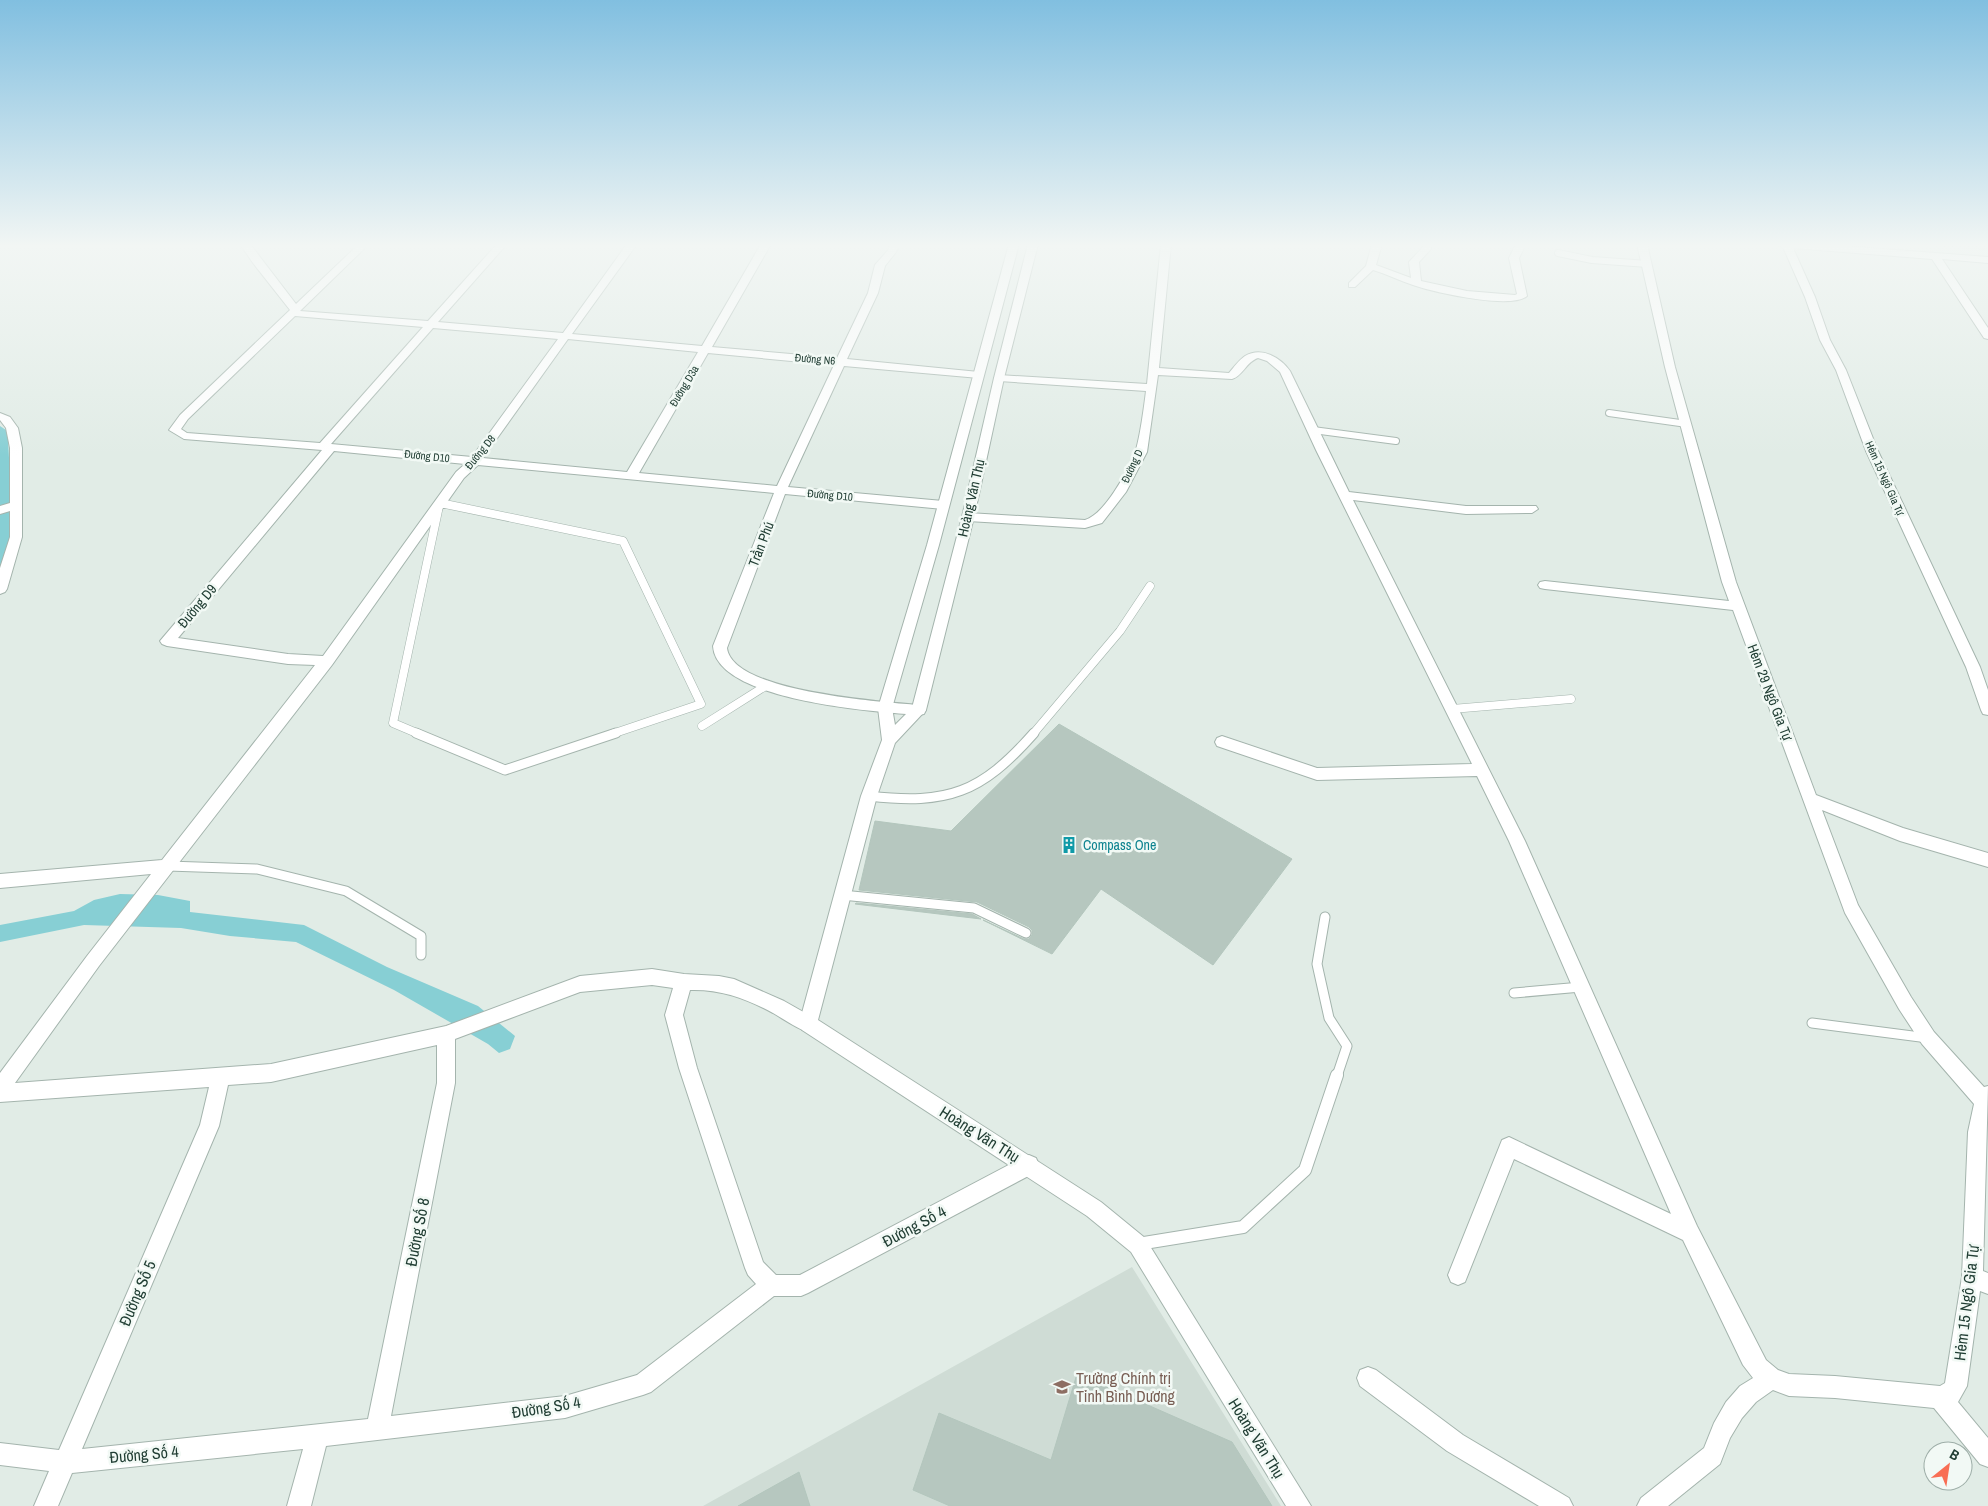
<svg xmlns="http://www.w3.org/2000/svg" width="1988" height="1506" viewBox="0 0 1988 1506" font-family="'Archivo Narrow',sans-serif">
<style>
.built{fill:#cfdcd5}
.water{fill:#87cfd4}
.building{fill:#b6c7bf;stroke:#b3c6bd}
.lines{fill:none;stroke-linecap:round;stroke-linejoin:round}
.service-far3-casing{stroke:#a4b4ad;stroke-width:8}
.service-far2-casing{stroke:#a4b4ad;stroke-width:9}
.service-far1-casing{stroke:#a4b4ad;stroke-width:11}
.service-casing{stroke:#a4b4ad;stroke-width:14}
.minor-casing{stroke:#a4b4ad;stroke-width:2}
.tertiary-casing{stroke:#a4b4ad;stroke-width:2}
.service-far3{stroke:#fff;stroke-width:6}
.service-far2{stroke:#fff;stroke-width:8}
.service-far1{stroke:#fff;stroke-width:9}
.service{stroke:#fff;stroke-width:12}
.minor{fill:#fff;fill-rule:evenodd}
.tertiary{fill:#fff;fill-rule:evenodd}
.labels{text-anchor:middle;stroke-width:5;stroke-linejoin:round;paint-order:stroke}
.far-street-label{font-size:11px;fill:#213e34;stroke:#f2f9f5}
.street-label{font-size:14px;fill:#213e34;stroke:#f2f9f5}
.culture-label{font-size:14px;fill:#0d838f;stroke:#f2f9f5;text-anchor:start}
.near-street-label{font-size:16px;fill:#213e34;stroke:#f2f9f5}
.near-education-label{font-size:16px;fill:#785e54;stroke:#f2f9f5;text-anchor:start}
</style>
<rect width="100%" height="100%" fill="#e1ece6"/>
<!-- built -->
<path class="built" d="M1900,244H1986L1988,248L1985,250Z
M1132,1267L1281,1506H703Z"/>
<!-- water -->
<path class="water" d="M0,426L6,430L8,439L13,533L0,582Z
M120,894L158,895L190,901V912L304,925L387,967L478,1006L515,1036L510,1049L499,1053L488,1044L394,990L296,942L230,936L181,928L84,925L0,942V925L74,911L94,900Z"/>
<!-- building -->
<path class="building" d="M1059,724L1292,859L1213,965L1101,889L1052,954L983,920L1024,939H1029L1032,935V930L1029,927L977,902L859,890L875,821L951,831Z
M856,903L972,914L981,919L855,904Z
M1077,1374L1232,1442L1272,1506H950L913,1490L939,1413L1051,1460Z
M799,1472L810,1506H738Z"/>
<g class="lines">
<!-- service-far3 casing -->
<g class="service-far3-casing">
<path id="service-far3" d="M1558,253L1592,260L1648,264
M1609,413L1687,424
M1313,430L1396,441"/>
</g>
<!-- service-far2 casing -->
<g class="service-far2-casing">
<path id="service-far2" d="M440,503L623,541L701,704L612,734
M1452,709L1571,699
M702,726L767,685
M419,734L393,723L439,506
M1033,734L1120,631L1150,586"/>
</g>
<!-- service-far1 casing -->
<g class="service-far1-casing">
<path id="service-far1" d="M416,733L505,770L616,733
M869,796C948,805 981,793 1034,733
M168,866L257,869L346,891L421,936V955
M842,895L974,908L1026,933
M1325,917L1317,964L1329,1018L1347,1046L1337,1076
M1514,993L1581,987
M1812,1023L1928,1038"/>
</g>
<!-- service casing -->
<g class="service-casing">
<path id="service" d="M1138,1244L1243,1227L1305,1170L1337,1075"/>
</g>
<!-- minor casing -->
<g class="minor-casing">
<path id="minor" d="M240,244H250L296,304L359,244H369L300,311L428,321L497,244H507L438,322L563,333L627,244H637L572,334L702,346L761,244H771L712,347L837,358L868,293L875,265L889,249L890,244H900L896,252L885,266L878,293L847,359L979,372L984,375L979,378L844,366L788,487L943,501L949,505L943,509L785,494L727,648C732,692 883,702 919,705L924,706L926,710L924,714L919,715C877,712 716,701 713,646L774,493L478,465L464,478L332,665L99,966L15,1083L271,1064L446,1026L580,976L652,969L684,974L719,976L734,979L784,1001L814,1018L817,1024L814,1030L808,1032C796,1028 785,1020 773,1013C747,999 721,989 690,990L683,1015L697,1068L763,1262L776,1275H800L1022,1158L1029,1155L1036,1158L1039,1165L1036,1172L808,1293L801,1296H774L651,1392L643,1395L565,1418L326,1446L311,1506H287L303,1449L72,1473L58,1506H34L49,1471L0,1465V1443L59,1450L200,1125L209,1087L0,1102V1073L87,956L151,874L0,888V874L162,860L315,665L288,664L167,646L162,644L160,641L322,450L184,439L169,430L180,415L290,310L253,263ZM295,316L423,327L320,443L187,433L181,429L188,419ZM433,328L558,339L472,457L331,444ZM568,339L698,352L627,472L483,458ZM708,353L834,365L777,486L639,473ZM334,451L465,464L456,472L323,656L288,654L178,638ZM652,985L673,988L665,1015L679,1068L745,1268L748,1275L756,1284L637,1375L565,1396L391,1416L455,1083V1039L580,992ZM437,1045V1083L368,1419L82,1449L219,1126L228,1085L271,1082Z
M1161,244H1171L1159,368L1229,373C1234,367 1239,360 1245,356C1262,346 1281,358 1290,371L1349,492L1466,506H1536L1538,509L1532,513L1466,514L1353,500L1525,841L1697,1226L1766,1360L1778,1370L1789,1374L1835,1376L1940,1386L1945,1383L1962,1277L1968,1132L1974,1104L1922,1044L1899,1009L1845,913L1733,610L1545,589L1540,588L1538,585L1540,582L1545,581L1729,601L1722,582L1665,367L1637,244H1647L1675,367L1736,582L1816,795L1903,828L1988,853V867L1900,841L1822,810L1858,905L1911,997L1934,1032L1984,1087L1988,1086L1983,1271L1988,1273V1294L1980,1291L1967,1386L1958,1402L1988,1438V1467L1980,1464L1934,1408L1835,1398L1789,1396L1773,1390L1756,1402L1742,1418L1730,1438L1720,1464L1668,1506H1637L1641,1498L1704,1448L1714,1423L1726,1402L1740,1386L1753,1378L1743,1365L1683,1240L1514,1159L1465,1282L1458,1285L1451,1282L1448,1275L1502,1140L1509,1137L1671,1214L1509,841L1477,776L1317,780L1217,746L1215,742L1217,738L1222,736L1317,768L1472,764L1316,450L1280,372L1267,361L1258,358C1246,362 1243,376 1232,379L1158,375L1147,452L1126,492L1102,523L1085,528L968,521L962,517L968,513L1085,520C1105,514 1127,472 1135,453C1140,438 1144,407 1146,391L999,381L994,378L999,375L1147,384Z
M1372,244H1382L1376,265L1411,278L1409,262L1425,245H1431V249L1419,262L1421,281L1467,291L1515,295L1517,294L1509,258L1516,244H1526L1519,258L1527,296C1512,310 1433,292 1413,285C1400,281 1387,274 1373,270L1355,287H1349V283L1366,266Z
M1776,244H1817L1988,257V263L1942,259L1988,328V339L1984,338L1932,259L1793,248L1815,297L1830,340L1846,370L1878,451L1980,667L1988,690V715L1983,714L1981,710L1966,667L1866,451L1836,370L1820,340L1805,297L1783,247Z
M0,413L10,417L18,428L22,448V537L7,589L5,592L0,594V568L10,537V511L0,514V506L10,503V448L6,428L0,420Z
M1368,1367L1376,1370L1463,1435L1569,1498L1573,1506H1539L1447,1451L1360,1386L1357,1378L1360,1370Z"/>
</g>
<!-- tertiary casing -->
<g class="tertiary-casing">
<path id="tertiary" d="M1009,244H1019L939,545L892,708L895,725L912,708L962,517L994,378L1028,244H1038L1004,378L974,517L926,710L895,743L877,796L818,1020L1101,1202L1145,1238L1311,1506H1286L1131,1252L1087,1216L802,1030L799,1024L861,796L882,740L878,708L927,545Z"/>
</g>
<!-- service-far3 -->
<use href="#service-far3" class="service-far3"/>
<!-- service-far2 -->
<use href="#service-far2" class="service-far2"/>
<!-- service-far1 -->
<use href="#service-far1" class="service-far1"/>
<!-- service -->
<use href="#service" class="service"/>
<!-- minor -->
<use href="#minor" class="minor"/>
<!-- tertiary -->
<use href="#tertiary" class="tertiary"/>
</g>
<!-- sky -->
<linearGradient id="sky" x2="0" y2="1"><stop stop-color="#81bfe0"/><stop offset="0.54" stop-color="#f2f6f4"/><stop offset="1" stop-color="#f2f6f4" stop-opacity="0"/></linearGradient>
<rect width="1988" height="455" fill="url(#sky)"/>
<!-- icons -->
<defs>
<g id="building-bare" transform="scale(1.35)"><path d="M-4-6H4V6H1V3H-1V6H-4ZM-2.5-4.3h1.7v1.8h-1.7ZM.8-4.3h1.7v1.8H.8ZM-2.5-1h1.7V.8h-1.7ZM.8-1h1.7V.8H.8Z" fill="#0f9aa8" stroke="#f2f9f5" stroke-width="2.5" paint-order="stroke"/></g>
<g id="university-bare" transform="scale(1.35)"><path d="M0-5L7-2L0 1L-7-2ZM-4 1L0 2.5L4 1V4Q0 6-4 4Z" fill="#8d6e63" stroke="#f2f9f5" stroke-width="2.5" paint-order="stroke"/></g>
</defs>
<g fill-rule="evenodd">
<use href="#building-bare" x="1069" y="845"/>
<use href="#university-bare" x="1062" y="1387"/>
</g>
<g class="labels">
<!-- far-street labels -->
<g class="far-street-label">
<text transform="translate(815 359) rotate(5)" y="4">Đường N6</text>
<text transform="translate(684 386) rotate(-59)" y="4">Đường D3a</text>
<text transform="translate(480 452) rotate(-51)" y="4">Đường D8</text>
<text transform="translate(427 456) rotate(6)" y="4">Đường D10</text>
<text transform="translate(1132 466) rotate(-65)" y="4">Đường D</text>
<text transform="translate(1885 478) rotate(66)" y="4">Hẻm 15 Ngô Gia Tự</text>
<text transform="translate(830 495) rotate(5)" y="4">Đường D10</text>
</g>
<!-- street labels -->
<g class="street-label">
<text transform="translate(971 498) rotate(-77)" y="5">Hoàng Văn Thụ</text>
<text transform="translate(761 544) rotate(-69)" y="5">Trần Phú</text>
<text transform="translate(197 606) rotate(-50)" y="5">Đường D9</text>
<text transform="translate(1770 692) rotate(69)" y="5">Hẻm 29 Ngô Gia Tự</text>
</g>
<!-- culture labels -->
<g class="culture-label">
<text x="1083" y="850">Compass One</text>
</g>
<!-- near-street labels -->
<g class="near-street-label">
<text transform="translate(980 1134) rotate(32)" y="6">Hoàng Văn Thụ</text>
<text transform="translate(914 1226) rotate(-28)" y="6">Đường Số 4</text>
<text transform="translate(417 1232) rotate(-79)" y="6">Đường Số 8</text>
<text transform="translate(137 1293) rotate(-67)" y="6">Đường Số 5</text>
<text transform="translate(1966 1303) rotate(-83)" y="6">Hẻm 15 Ngô Gia Tự</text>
<text transform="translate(546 1407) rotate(-9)" y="6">Đường Số 4</text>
<text transform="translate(1257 1438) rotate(58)" y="6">Hoàng Văn Thụ</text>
<text transform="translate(144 1454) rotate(-5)" y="6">Đường Số 4</text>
</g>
<!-- near-education labels -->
<g class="near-education-label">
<text x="1076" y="1384">Trường Chính trị<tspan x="1076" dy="18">Tỉnh Bình Dương</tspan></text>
</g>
</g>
<!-- north arrow -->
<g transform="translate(1948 1466) rotate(30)"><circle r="24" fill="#f2f9f5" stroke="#9eaea8"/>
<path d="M0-4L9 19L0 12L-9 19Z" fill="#f86e54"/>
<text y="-8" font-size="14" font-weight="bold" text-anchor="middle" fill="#213e34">B</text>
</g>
</svg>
